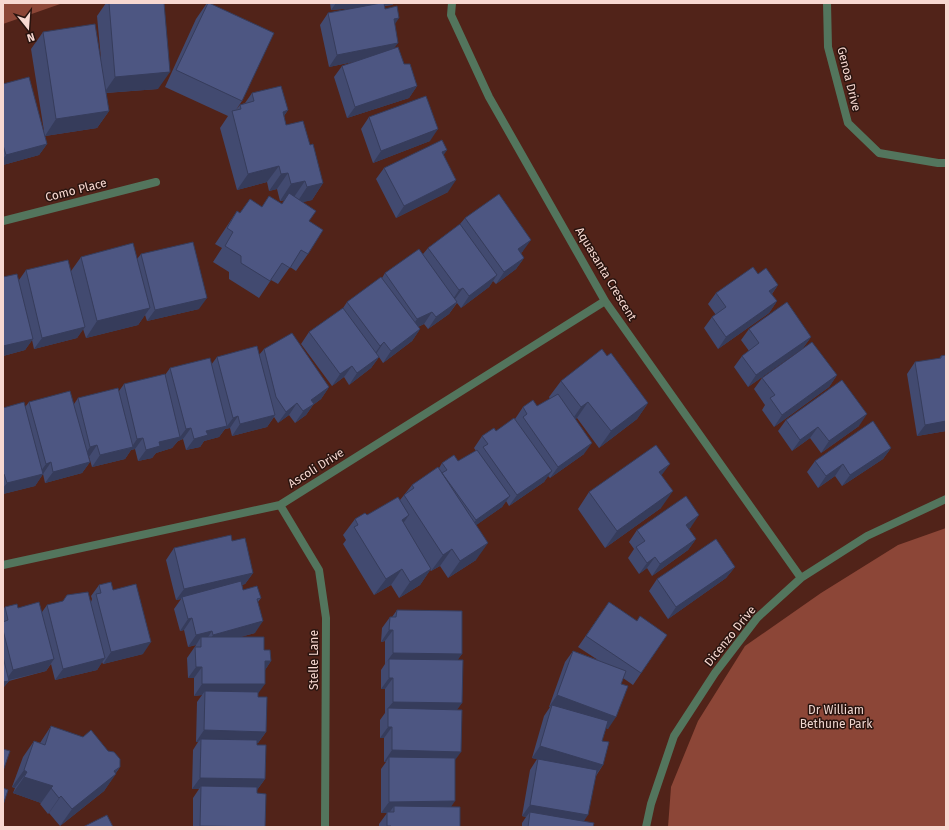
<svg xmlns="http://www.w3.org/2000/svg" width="949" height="830" viewBox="0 0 949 830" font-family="'Fira Sans',sans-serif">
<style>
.green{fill:#8c4637}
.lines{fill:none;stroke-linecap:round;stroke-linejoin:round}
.street{stroke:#53755d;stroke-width:8}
.wall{fill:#424a70}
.shaded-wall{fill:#363c5b}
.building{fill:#4d5682;stroke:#363c5b}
.labels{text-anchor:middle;stroke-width:3;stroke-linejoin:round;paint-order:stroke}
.street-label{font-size:12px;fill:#f7d8d1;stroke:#29140f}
.park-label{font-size:12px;fill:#efd6d0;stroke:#29140f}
</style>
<rect width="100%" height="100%" fill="#512319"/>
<!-- green -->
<path class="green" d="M3,3H63L3,24Z
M946,528V827H668L671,787L698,721L745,646L821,593L898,545Z"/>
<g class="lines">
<!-- street -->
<path class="street" d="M452,3L451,15L489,97L605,301L801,578
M827,3L828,47L848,123L879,153L938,163H946
M3,221L156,182
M280,505L319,570L326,618L325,827
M3,565L280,505L605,301
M646,827L651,804L674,736L715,673L757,618L801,578L867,536L946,499"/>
</g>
<!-- wall -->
<path class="wall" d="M106,3H164L158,89L106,93L109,111L97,128L45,136L47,144L39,155L3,165V84L44,131L31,49L43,32L101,59L97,16Z
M207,3L242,101L236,110L240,105L245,103L252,93L288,110L284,116L286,125L310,145L323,183L312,200L302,202L309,221L308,254L296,271L290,267L278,284L271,280L259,298L229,279V272L213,262L222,248L215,244L237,211L240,213L250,199L262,207L269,196L282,204L285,200L280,201L277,189L269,191L267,182L237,190L220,128L228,116L165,87L196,19Z
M330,3H394L392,5L385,6V9L395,24L394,49L417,86L409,98L347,118L334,77L342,66L357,61L329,67L320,25L328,13L354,8L331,10Z
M369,117L430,141L373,163L361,129Z
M444,155L448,192L396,218L376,179L384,168Z
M465,218L523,251L521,253L524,258L516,269L496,284L493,281L489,287L461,308L457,303L449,314L428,329L424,324L418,327L420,329L412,341L383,363L379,357L371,368L349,385L344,377L332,386L301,344L309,332L343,308L347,302L382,278L385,273L423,254L428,248L460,224Z
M141,254L199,309L147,321L145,315L138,325L86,338L83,329L77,338L34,349L32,340L25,350L3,356V277L19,280L26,270L71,271L81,257L137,259Z
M758,274L778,285L772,294L777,301L769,313L718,349L704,328L712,317L716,315L708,304L716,293Z
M749,329L811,337L803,348L748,387L734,367L742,356L749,351L741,340Z
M264,349L329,387L321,399L313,405L306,415L295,423L289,415L278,423L274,417L267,427L232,436L230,428L225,429L219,437L204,441L200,447L186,450L183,439L178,441L172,448L156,453L152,458L138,461L135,449L131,450L125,459L92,467L89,457H88L90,462L82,473L45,483L43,474L35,486L3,494V408L25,407L29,402L74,404L78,398L119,391L124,384L165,375L170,368L211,365L217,357L259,355Z
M946,355V431L917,436L907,374L915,362L939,359L941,356Z
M607,356L648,403L637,419L599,448L577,418L575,419L584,454L550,478L548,476L544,482L509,506L506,501L502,507L476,525V560L448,578L440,566L431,571L430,570L420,585L399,598L391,585L374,595L343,544L346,540L343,535L355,519L367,515L400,500L412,485L439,468L442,463L458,461L476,451L474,448L482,436L496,431L515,419L523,407L537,406L550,399L549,397L561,381Z
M837,375L829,387L774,427L762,410L765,405L754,389L762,378Z
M786,420L859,426L821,453L810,438L792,451L778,431Z
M891,448L883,459L842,486L835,476L818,488L807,472L815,461Z
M662,475L661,508L605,548L578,509L589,492Z
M691,527L689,529L696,539L688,550L652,576L647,568L639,574L628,558L634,549L629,542L637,530Z
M232,541L253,573L245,584L242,585L243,590L261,598L258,602L255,633L240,637L264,650L271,661L265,670L258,693V697L266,732L258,743H257V745L265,779L257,790V793L265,827H193V798L199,789H192L193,750L198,742H196L197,702L202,695L194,696V678H188L187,658L196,645L188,647L184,630L180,631L174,609L181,599L176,600L166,560L174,548Z
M735,567L726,578L668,619L649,591L657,579Z
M99,585L113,590L143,654L103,664L102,662L97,670L55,680L51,664L46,671L9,681L3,688V610L5,607L18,608L42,612L47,605L91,602L92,599L91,596Z
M609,602L637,621L667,635L633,685L623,678L608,729L606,728L602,741L603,765L596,776L584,821L593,827H522V823L526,817L522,816L530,770L537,759L532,758L544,716L550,707H549L565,662L573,651L598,660L578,647Z
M397,610L462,654L457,660L462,703L457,709L455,760L451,807L460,827H379V824L387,813H381V769L386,762H384V738H380V720L385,713V689H381V670L385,664V641L381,642L382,628L390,617H392Z
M51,726L120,767L104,791L60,826L49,813L48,814L40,804L41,803L13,793L15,788L12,787L23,757L34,741L40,743Z"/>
<!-- shaded-wall -->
<path class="shaded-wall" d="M336,3H394L392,5L331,10Z
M399,18L391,30L394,19Z
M398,43L390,54L329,67L337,55Z
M170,72L158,89L104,93L115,77Z
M417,86L409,98L347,118L355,107Z
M288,110L276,127L283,112Z
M109,111L97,128L45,136L56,119Z
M438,129L430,141L373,163L381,151Z
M47,144L39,155L3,165V159L6,155Z
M447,150L439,162L442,152Z
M279,166L267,182L237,190L248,174Z
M288,173L277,189L269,191L281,174Z
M456,180L448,192L396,218L404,206Z
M305,181L294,197L289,193L285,200L280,201L291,184Z
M323,183L312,200L296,204L307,187Z
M531,240L523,251L510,261L518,249Z
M524,258L516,269L496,284L504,272Z
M497,275L489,287L461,308L469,296Z
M778,285L770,296L769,291Z
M463,288L455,299L451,302L459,290Z
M207,298L199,309L147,321L155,310Z
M777,301L769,313L718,349L726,337Z
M457,302L449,314L428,329L436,317Z
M150,308L138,325L86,338L97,321Z
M432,312L424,324L409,331L417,319Z
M85,327L77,338L34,349L42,338Z
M420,329L412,341L383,363L391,351Z
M811,337L803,348L748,387L756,375Z
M33,339L25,350L3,356V346Z
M384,342L376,354L372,358L380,346Z
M379,357L371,368L349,385L357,373Z
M352,366L344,377L332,386L340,374Z
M837,375L829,387L774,427L782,415Z
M329,387L321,399L313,405L306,415L295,423L311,400Z
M588,402L577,418L569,424L581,407Z
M297,403L289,415L278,423L286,412Z
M648,403L637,419L599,448L611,431Z
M867,414L859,426L821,453L829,441Z
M275,415L267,427L232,436L240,424Z
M238,416L230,428L225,429L233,418Z
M946,421V431L917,436L925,425Z
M227,426L219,437L204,441L200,447L186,450L194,439L206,431Z
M818,427L810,438L792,451L800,440Z
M191,428L183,439L178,441L172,448L156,453L152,458L138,461L146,450L159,442L180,437L186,429Z
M143,438L135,449L131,450L125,459L92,467L100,455L131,448L137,439Z
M592,443L584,454L550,478L558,467Z
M97,445L89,457L82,459L90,447Z
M891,448L883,459L842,486L850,475Z
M51,462L43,474L38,475L46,464Z
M90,462L82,473L45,483L53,472Z
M670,464L658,480L659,472Z
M843,464L835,476L818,488L826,476Z
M552,471L544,482L509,506L517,495Z
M43,474L35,486L3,494V488L7,483Z
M673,491L661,508L605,548L617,531Z
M510,496L502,507L468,531L476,520Z
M409,515L397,532L402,520Z
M699,515L691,527L678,536L686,525Z
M696,539L688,550L652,576L660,564Z
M488,543L476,560L448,578L460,561Z
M452,549L440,566L431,571L443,555Z
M655,557L647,568L639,574L647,563Z
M735,567L726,578L668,619L676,607Z
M402,569L391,585L374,595L386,579Z
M431,569L420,585L399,598L410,582Z
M253,573L245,584L182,599V597L181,599L176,600L184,589Z
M192,618L184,630L180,631L188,619Z
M263,621L255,633L205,647L213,635Z
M389,630H393L385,641L381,642Z
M212,631L204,643L201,637L196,645L188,647L196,635Z
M151,642L143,654L103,664L111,652Z
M393,653L462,654L454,665L389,659L385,664Z
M105,658L97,670L55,680L63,669Z
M54,659L46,671L5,681L13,670Z
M265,661H271L263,673Z
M196,667H202L194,678H188Z
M389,678H393L385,689H381Z
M9,681L3,688V682Z
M202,684H265L257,695L205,691L202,695L194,696Z
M557,695L616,717L608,729L551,708L552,705L550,707H549Z
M393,702L462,703L454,714L388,708L384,713Z
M388,727H392L384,738H380Z
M204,730L266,732L258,743L201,742V739L198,742H196Z
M540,746L603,765L595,776L532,758Z
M392,750L461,752L453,763L389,757L386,762H384Z
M120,767L113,776L116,774L104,791L60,826L72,809Z
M24,770L27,772L15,788L12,787Z
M24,777L53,786L41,803L13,793Z
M200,778L265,779L257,790L201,786L199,789H192Z
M61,796L49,813L48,814L59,798Z
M455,801L447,813L394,812V806L389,813H381L389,802Z
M530,805L588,815L580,827L530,812L526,817L522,816Z
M200,826L251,827H199Z"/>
<!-- building -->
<path class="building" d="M109,3H164L170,72L115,77Z
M208,3H209L274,33L242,101L176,70Z
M381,3H384L385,9L397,6L399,18L394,19L398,43L337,55L328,13Z
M95,24L109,111L56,119L43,32Z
M398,47L404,64H410L417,86L355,107L342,66Z
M29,77L47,144L6,155L3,145V84Z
M281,86L288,110L283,112L286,125L303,121L310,145L313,144L323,183L307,187L305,181L291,184L288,173L281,174L279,166L248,174L232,111L241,109L240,105L254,101L252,93Z
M426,96L438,129L381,151L369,117Z
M442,140L447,150L442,152L456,180L404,206L384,168Z
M289,193L316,211L309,221L323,230L308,254L301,250L290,268L282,263L270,281L241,263V256L225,246L233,232L227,228L237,211L240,213L250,199L262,207L269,196L282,204Z
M499,194L531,240L518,249L524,258L504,272L465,218Z
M460,224L497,275L469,296L463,288L459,290L428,248Z
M193,242L207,298L155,310L141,254Z
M133,243L150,308L97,321L81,257Z
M419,249L457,302L436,317L432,312L417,319L385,273Z
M68,260L85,327L42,338L26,270Z
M753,267L758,274L766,268L778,285L769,291L777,301L726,337L712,317L726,307L716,293Z
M17,274L33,339L3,346V277Z
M381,277L420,329L391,351L384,342L380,346L347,302Z
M787,302L811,337L756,375L742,356L759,343L749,329Z
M343,308L379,357L357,373L352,366L340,374L309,332Z
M292,333L329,387L311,400L314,404L303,411L297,403L286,412L276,397L264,349Z
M812,342L837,375L782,415L770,398L775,395L762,378Z
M257,346L275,415L240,424L238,416L233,418L217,357Z
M602,349L607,356L611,353L648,403L611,431L588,402L581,407L561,381Z
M946,355V421L925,425L915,362L941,358V356Z
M210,358L227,426L206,431L208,435L194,439L191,428L186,429L170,368Z
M165,374L180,437L159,442L160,446L146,450L143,438L137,439L124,384Z
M842,380L867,414L829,441L818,427L800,440L786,420Z
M118,388L133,447L100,455L97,445L90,447L78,398Z
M70,391L90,462L53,472L51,462L46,464L29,402Z
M558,394L592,443L558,467L523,417L527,414L523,407L533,400L537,406Z
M24,402L43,474L7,483L4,474H3V408Z
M514,418L552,471L517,495L483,447L488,444L482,436L494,428L496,431Z
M873,421L891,448L850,475L843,464L826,476L815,461Z
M656,445L670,464L659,472L673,491L617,531L589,492Z
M477,450L510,496L476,520L442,473L447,470L442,463L454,455L458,461Z
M438,467L488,543L460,561L452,549L443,555L404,495L414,488L412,485Z
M686,496L699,515L686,525L696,539L660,564L655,557L647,563L636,547L645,541L637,530Z
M398,497L409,515L402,520L431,569L410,582L402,569L386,579L354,527L358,525L355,519L365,513L367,515Z
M231,535L232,541L245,538L253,573L184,589L174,548Z
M716,539L735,567L676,607L657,579Z
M241,581L243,590L257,586L261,598L257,599L263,621L213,635L212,631L196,635L192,618L188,619L182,597Z
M111,582L113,590L136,584L151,642L111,652L96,594L101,593L99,585Z
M88,592L105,658L63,669L47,605L63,601L67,595Z
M39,602L54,659L13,670L3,630V622L8,620L5,607L17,604L18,608Z
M609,602L637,621L640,616L667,635L641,673L586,636Z
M397,610L462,611V654L393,653V630H389L390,617H396Z
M201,637H264V650H270L271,661H265V684H202V667H196L195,647H201Z
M573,651L626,671L621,684L628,686L616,717L557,695Z
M3,657L9,681L3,682Z
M389,659L463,660L462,703L393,702V678H389Z
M205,691L258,692V697H267L266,732L204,730Z
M552,705L608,721L602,741L609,742L603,765L540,746Z
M388,708L462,710L461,752L392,750V727H388Z
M51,726L83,737L91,730L108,751L114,752L120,759V767L114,771L116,774L72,809L61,796L59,798L51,788L53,786L24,777L27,772L24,770L34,741L45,745Z
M201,739L257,740V745H266L265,779L200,778Z
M3,749L10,751L3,771Z
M389,757L455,758V801L389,802Z
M538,759L597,770L588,815L530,805Z
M201,786L257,787V793L266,794L265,827L200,826Z
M3,788L8,790L3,805Z
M394,806L460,807V827H391V826H387V812H394Z
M530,812L594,823L593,827H528Z
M107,815L113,827H83Z"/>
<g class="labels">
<!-- street labels -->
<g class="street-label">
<text transform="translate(849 79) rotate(76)" y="4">Genoa Drive</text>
<text transform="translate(76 190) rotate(-14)" y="4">Como Place</text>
<text transform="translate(606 274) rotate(59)" y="4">Aquasanta Crescent</text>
<text transform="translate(316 468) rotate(-32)" y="4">Ascoli Drive</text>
<text transform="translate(730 636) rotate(-51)" y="4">Dicenzo Drive</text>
<text transform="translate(314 660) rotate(-90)" y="4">Stelle Lane</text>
</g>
<!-- park labels -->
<g class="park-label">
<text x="836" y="714">Dr William<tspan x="836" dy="14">Bethune Park</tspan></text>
</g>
</g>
<!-- border -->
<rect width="949" height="830" fill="none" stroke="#f7d8d1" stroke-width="8"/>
<!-- north arrow -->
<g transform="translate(28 28) rotate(163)" stroke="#29140f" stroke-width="3" paint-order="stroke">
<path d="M0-3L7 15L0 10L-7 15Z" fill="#f7d8d1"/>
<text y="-6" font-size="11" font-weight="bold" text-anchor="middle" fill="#f7d8d1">N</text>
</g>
</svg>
